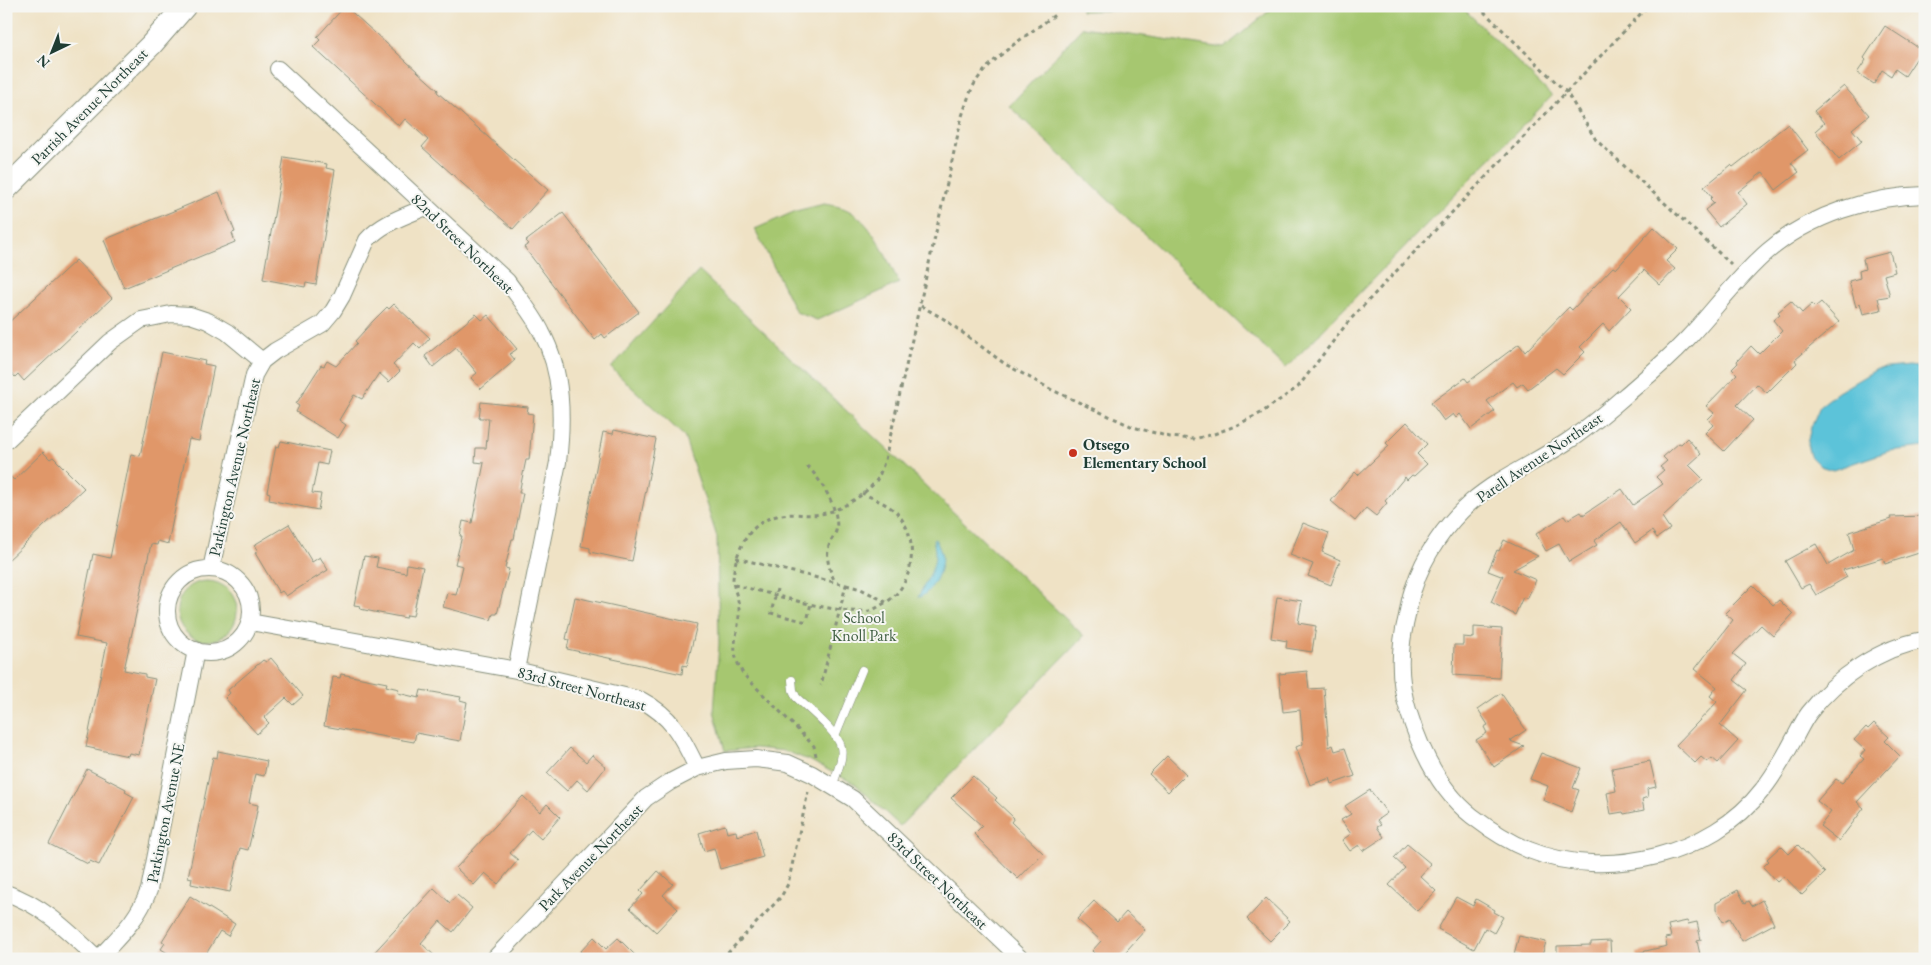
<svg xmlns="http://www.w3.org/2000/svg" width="1931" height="965" viewBox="0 0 1931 965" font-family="'EB Garamond',serif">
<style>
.green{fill:#a6c76f;stroke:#628252}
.water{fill:#5cc3d9;stroke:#3e8086}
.building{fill:#e09769}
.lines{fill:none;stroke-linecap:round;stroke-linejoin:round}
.lane-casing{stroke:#87907c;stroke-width:9}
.street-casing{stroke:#87907c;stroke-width:18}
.secondary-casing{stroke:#87907c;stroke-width:24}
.path{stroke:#87907c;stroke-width:3;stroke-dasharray:4 4;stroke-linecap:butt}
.lane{stroke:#fff;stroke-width:8}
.street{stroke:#fff;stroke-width:16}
.secondary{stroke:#fff;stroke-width:22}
.poi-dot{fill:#c8321e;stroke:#f6f6f2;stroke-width:2}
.labels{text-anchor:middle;stroke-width:4;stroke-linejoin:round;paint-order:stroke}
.street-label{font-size:16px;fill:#1f3d34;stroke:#f6f6f2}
.poi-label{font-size:16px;font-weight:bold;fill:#1f3d34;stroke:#f6f6f2;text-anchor:start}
.park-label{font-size:16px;fill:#416043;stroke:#f6f6f2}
</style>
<rect width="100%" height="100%" fill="#f6f6f2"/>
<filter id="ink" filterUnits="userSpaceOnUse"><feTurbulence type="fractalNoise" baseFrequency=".02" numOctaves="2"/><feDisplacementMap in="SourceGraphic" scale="10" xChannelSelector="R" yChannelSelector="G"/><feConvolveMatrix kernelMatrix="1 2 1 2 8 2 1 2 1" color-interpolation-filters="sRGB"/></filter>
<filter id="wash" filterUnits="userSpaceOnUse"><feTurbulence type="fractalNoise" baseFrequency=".0096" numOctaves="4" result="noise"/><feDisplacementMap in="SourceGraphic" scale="20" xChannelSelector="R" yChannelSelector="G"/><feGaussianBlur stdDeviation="1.12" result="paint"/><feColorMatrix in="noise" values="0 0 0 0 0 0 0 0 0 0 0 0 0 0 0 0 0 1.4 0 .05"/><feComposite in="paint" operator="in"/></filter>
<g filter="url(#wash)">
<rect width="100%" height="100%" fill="#efe2c5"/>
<!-- green -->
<path class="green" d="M1081,6H1148L1146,10L1081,11Z
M1275,6H1461L1552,96L1286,368L1009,106L1083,27L1224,48Z
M824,204C830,205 837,206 843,208C872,219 886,257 899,283L817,320L796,312L755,229L796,211Z
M699,271L1084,636L900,826L855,784L811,761L785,751L755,748L725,751L714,711L719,644L717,537L684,436L611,368Z
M177 611a30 30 0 1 1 60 0a30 30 0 1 1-60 0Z"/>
<!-- water -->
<path class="water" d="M1909,366L1925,368V447L1889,451L1833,470L1820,466L1810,456L1807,444L1811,427L1820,406L1838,392L1877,369Z
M935,539C938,544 941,551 942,557C942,571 933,591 920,597H918C928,577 940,564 933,540Z"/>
<g id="blocks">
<!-- building -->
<path class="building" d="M345,6L438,90L437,92L548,190L513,229L422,147L428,140L405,119L399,126L313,47L320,40L317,37Z
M1885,26L1922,50L1905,76L1895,69L1891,76L1882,70L1874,84L1857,73L1866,60L1864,58Z
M1844,86L1869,115L1852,129L1862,141L1839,160L1815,131L1824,123L1814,111Z
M1788,124L1808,150L1791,163L1799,172L1776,190L1763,172L1738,192L1747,204L1719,227L1705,210L1714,203L1710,199L1712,197L1704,187L1731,165L1733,167Z
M284,157L327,164L326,168L335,170L316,285L306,283L305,287L263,279Z
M219,192L235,232L232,233L235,242L124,288L104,240Z
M563,213L639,312L605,338L602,334L595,340L524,247L529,244L526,241Z
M1654,227L1678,249L1666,261L1675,269L1660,285L1644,270L1619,296L1631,308L1609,331L1603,324L1580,347L1585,352L1563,374L1556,368L1528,389L1523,383L1517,387L1513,382L1487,401L1495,411L1471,429L1460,414L1456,418L1453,414L1444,421L1431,403L1465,378L1468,382L1519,344L1525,352L1569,307L1572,310L1613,267L1616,269Z
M1890,252L1895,272L1884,275L1890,296L1878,298L1881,310L1863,314L1860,303L1856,307L1849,281L1860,278L1859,271L1865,269L1863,259Z
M76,260L112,298L24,381L18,374L15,377L6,367V325Z
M1791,301L1802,313L1812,304L1815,307L1821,302L1839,322L1795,360L1797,363L1767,393L1757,384L1737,405L1753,420L1724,451L1705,433L1713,425L1708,419L1714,413L1706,406L1737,374L1732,369L1738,363L1737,361L1751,346L1759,354L1782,331L1773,320L1780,314L1778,312Z
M394,304L430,338L420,349L414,343L393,365L400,371L389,382L379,373L362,399L354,395L339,420L346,425L338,438L296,412L299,406L296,404L321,365L324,366L327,361L336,366L357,343L355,341L373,321L387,307L389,309Z
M476,314L482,320L488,315L517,349L510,354L515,360L481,389L471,378L477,373L456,348L433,367L425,356Z
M162,352L205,361L204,364L214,366L199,441L189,439L168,544L158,541L157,545L151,544L124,670L145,674V677L155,679L139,755L129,753L128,756L86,747L107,643L76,637L93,554L110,558L131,454L140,456Z
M481,402L528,407L527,413L533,414L529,460H526L519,493H523L514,539H512L505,568L509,569L497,614H493L491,620L443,607L447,593L456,595L463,566L455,564L462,536H460L463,521L472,523L484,463L475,462L476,448H486L489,418H479Z
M1407,422L1427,444L1417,454L1427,464L1414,476L1412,475L1407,480L1405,477L1385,501L1387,503L1376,516L1366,508L1355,521L1331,501L1355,472L1358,475L1389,446L1386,443Z
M614,430L656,439L632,561L590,552V548L581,546L603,432L613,434Z
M1687,438L1701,454L1689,465L1703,479L1662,517L1670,529L1657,538L1652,531L1635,543L1621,522L1594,541L1597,545L1569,562L1559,544L1546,551L1536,534L1564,516L1567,520L1581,512L1583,515L1622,489L1633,505L1663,484L1656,477L1664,470L1660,467L1667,461L1663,457L1679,443L1681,444Z
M281,441L330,451L327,465L318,463L312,493L321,494L318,510L269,500L270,493L267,492L276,446L279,447Z
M43,452L50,459L53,457L84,488L6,562V473L14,480Z
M1925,516V551L1885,564L1883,558L1843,570L1847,577L1816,595L1809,584L1801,588L1785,561L1816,544L1828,565L1854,550L1849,532L1891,519L1890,517Z
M1303,523L1329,533L1322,552L1340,560L1331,585L1308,576L1313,564L1290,555Z
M289,524L312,562L320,557L328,570L286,596L282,591L279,593L255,553L258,551L254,545Z
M1504,540L1538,556L1513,570L1536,580L1527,599L1523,597L1515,615L1491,602L1503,575L1501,576L1488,571L1497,550L1499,551Z
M364,556L378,558L376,567L406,573L407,564L423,567L413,616L407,615L406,618L379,613L360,609L361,606L354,605Z
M1753,585L1773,605L1779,600L1793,614L1773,636L1761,625L1733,654L1746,664L1734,680L1747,690L1720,725L1738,741L1718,763L1712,758L1707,762L1701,757L1695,763L1676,745L1717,702L1710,696L1717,687L1695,669L1733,620L1725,613Z
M575,597L697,624L687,666L683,665L682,674L567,649L569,640L566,639Z
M1277,597L1302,601L1298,623L1316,626L1312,652L1286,648L1287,641L1271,638Z
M1474,627L1502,629L1499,678L1453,675L1454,645H1463V637L1474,638Z
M271,658L303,696L293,705L286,698L264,718L269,723L257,734L225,698L230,693L228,690L263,660L266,662Z
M1307,671L1309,689L1324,688L1329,747L1333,745L1335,751L1345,748L1355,776L1332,784L1330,778L1310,785L1296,747L1303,744L1300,710L1283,712L1279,674Z
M341,674L387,683L386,686L399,689L398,693L419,698L421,690L461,697L460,700L467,702L460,741L416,733L414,742L324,726L333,677L340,678Z
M1501,693L1526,730L1510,741L1524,746L1494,767L1476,740L1487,733L1484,727L1488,725L1478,709Z
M1874,723L1889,737L1885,741L1900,756L1857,802L1864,808L1839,841L1820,826L1831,812L1817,801L1836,779L1842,783L1864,759L1860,756L1865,750L1854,740L1866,727L1868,729Z
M570,748L586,762L592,755L606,767L588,790L577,780L567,791L547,773Z
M218,751L267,761L264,776L255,774L249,803L258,805L255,821L248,850L240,848L230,892L191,884L192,878L188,877L213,757L217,758Z
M1541,753L1581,768L1573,788L1579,790L1571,812L1543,800L1548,786L1530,779Z
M1167,756L1186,774L1168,792L1149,774Z
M1650,761L1656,787L1647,789L1648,797L1642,799L1644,810L1624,814L1623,812L1611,814L1607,793L1616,791L1612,768Z
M87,769L126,789L125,792L134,797L99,865L90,861L88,864L49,844Z
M973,776L997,798L995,800L1014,818L1011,822L1043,853L1018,879L974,834L982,826L951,798Z
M1370,790L1387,813L1377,820L1381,825L1377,827L1384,837L1363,851L1359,845L1350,851L1342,840L1351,834L1341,820L1351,814L1345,806Z
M523,796L540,812L547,804L560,817L541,839L531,830L510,853L518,860L498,884L485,873L474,885L456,868Z
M725,825L727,833L736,831L737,836L756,830L763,857L720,869L714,848L704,851L699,833Z
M1407,844L1431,864L1420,876L1436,891L1417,911L1389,885L1405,868L1394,858Z
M1798,845L1825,873L1802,895L1784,876L1777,882L1763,867L1769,861L1767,859L1781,846L1789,854Z
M658,871L673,884L663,895L678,909L656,932L630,908L643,894L640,891Z
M434,888L450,903L457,895L472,908L453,932L440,921L421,943L438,959H368Z
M1738,890L1745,903L1749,901L1752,906L1762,900L1774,924L1742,941L1730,918L1723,922L1716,909V903L1722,900L1721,899Z
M190,896L235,924L228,936L220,931L203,959H177L161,949L165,943L162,941Z
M1456,897L1473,906L1476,899L1495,910L1494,912L1503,917L1494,933L1485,928L1474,949L1438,929Z
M1266,898L1290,921L1270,941L1247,919Z
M1094,901L1117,922L1126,912L1145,930L1119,959H1100L1092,951L1101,941L1077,919Z
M1687,921L1688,924L1697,922L1701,940L1697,941L1701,959H1638L1637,953L1667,946L1665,938L1671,937L1668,925Z
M1519,936L1546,942L1541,959H1520L1521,956L1514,954Z
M594,937L606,949L618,938L639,959H587L580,952Z
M1610,941L1611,959H1557V946L1591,945V942Z"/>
</g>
</g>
<g filter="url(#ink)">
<use href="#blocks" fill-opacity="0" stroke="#87907c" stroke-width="1"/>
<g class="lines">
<!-- lane casing -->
<g class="lane-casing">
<path id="lane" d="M792,680L793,690L796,697C807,708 838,732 841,747C844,759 836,773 833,785
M835,736L862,670"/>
</g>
<!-- street casing -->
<g class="street-casing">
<path id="street" d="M278,69L507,281C519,298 533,314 542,333C563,372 563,419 558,462L516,670
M1925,195C1870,196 1810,215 1768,251C1738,277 1715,309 1688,338C1671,356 1653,372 1634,388C1612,407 1589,428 1565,443C1534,463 1499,478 1471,502C1446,524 1424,555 1414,587C1410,596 1409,606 1407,616C1399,647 1398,679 1408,710C1420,749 1439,790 1472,816C1489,829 1509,842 1529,850C1606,881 1712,856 1763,789C1775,774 1785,756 1794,739C1799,730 1803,721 1809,713C1836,678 1880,647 1925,640
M6,441L110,342L141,320L171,314L190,315L208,321L227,332L262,361
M211,569L254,375L262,361L275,351L322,324L333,311L342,296L367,240C382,223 405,216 426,207
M167 611a42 42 0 1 1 84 0a42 42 0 1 1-84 0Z
M250,622L516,670L641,700C673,717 682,737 697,768
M6,893C43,905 70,933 98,959
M98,959C120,935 137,921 149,890L196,650
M494,959L646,798L670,782L697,768L726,761L756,759L788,763L812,774L853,799L1021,959"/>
</g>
<!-- secondary casing -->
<g class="secondary-casing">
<path id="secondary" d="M6,189L151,45L185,6"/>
</g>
<!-- path -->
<path class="path" d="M1478,6L1567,93L1596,140L1731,264
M921,306L944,319L1005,364L1052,390L1133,427L1170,437L1194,439L1214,434L1235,426L1261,413L1298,387L1348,322L1648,6
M807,466C821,479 841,512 836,531C835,535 832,538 831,541C824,555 829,569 835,582
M736,558L846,585L821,685
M734,585C773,593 830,614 869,611C874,610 878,607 883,604C915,588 921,537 896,512C886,503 874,499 862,493
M846,585L861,589L886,602
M777,589L771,613L807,622
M808,617L811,603
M816,756L814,746L744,675C726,647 740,637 739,609C739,599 733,588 733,579C735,550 750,519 782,515C795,513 808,516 821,514C839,511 864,496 876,481C880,476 882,467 885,460L962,116C966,105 969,93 975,83C991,57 1032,32 1056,14
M722,959L781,897L788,884L808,792"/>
<!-- lane -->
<use href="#lane" class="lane"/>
<!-- street -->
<use href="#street" class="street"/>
<!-- secondary -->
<use href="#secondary" class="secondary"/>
</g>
</g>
<!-- markers -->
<circle class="poi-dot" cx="1073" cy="453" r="5"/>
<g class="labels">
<!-- street labels -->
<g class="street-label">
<text transform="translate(89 106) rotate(-45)" y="6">Parrish Avenue Northeast</text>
<text transform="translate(463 243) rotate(44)" y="6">82nd Street Northeast</text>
<text transform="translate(1539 457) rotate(-34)" y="6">Parell Avenue Northeast</text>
<text transform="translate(234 467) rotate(-77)" y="6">Parkington Avenue Northeast</text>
<text transform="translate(582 688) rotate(15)" y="6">83rd Street Northeast</text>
<text transform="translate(165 813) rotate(-79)" y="6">Parkington Avenue NE</text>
<text transform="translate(590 857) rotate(-46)" y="6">Park Avenue Northeast</text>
<text transform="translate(938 880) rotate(44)" y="6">83rd Street Northeast</text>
</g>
<!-- poi labels -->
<g class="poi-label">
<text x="1083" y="450">Otsego<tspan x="1083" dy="18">Elementary School</tspan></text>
</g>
<!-- park labels -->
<g class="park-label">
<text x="864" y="623">School<tspan x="864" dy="18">Knoll Park</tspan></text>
</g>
</g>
<!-- margin -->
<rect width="1931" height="965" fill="none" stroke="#f6f6f2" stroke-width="25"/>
<!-- north arrow -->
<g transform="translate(52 52) rotate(223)" stroke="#f6f6f2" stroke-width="4" paint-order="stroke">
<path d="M0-4L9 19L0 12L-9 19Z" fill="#1f3d34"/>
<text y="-8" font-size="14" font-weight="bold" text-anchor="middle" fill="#1f3d34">N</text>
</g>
</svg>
